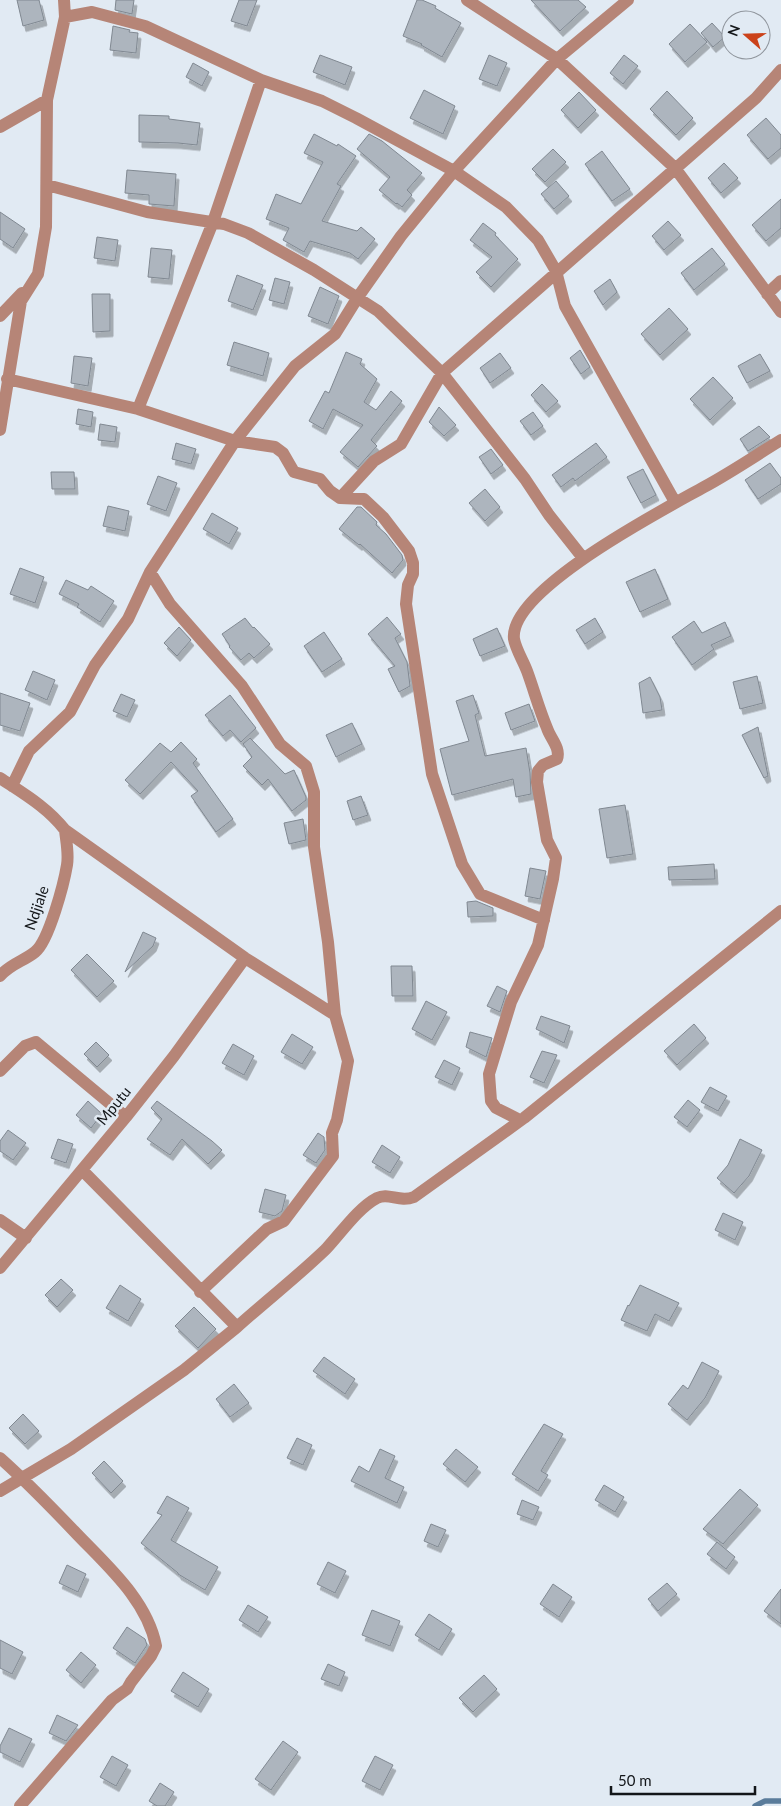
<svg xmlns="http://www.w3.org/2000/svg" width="781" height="1806" viewBox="0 0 781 1806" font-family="Lato,sans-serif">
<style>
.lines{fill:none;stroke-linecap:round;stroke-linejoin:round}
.stream{stroke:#5a7c9b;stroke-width:5.5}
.building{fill:#adb5be;stroke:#808891;filter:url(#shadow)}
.street{stroke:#b68577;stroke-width:12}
.labels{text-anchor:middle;stroke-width:5;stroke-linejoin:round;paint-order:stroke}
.street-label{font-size:15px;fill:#131619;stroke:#e1eaf3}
</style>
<defs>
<filter id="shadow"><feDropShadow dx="3" dy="5.5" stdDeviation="0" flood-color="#0004"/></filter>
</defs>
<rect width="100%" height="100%" fill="#e1eaf3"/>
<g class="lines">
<!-- stream -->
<path class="stream" d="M755,1806L765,1801H781"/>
</g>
<!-- building -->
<path class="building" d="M17,0H39L44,20L23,26Z
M116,0H134L132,14L115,10Z
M239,0H257L247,26L231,21Z
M417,0H422L436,6L435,8L461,23L442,57L421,45L422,44L403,36Z
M531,0H578L586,7L560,31Z
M712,23L725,37L713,47L701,33Z
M690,24L707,42L685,62L669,44Z
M113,26L130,30L129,32L138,33L136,53L110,50Z
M320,55L352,67L345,85L313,72Z
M489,55L507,63L497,86L479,79Z
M624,55L638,66L623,84L610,73Z
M193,63L209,72L202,86L186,77Z
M424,90L455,106L443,134L410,118Z
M667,91L693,118L676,135L650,109Z
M579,92L596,110L578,128L561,110Z
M139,115L169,116V119L200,123L197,145L178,143L139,142Z
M766,118L781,135V148L768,159L747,135Z
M314,134L337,146L338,144L356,156L337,184L341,186L322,221L357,231L361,227L375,239L358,259L350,253L310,241L304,252L283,240L289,228L266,219L276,194L301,204L323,162L304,153Z
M369,134L382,141L422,173L407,190L412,195L402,207L397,203L396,204L379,190L390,177L357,149Z
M553,149L566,162L545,182L532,169Z
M602,151L630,189L612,201L585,164Z
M724,163L738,178L721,193L708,178Z
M127,170L176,174L174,206L149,204V195L125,193Z
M556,181L569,196L554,209L541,194Z
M781,199V228L766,241L752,225Z
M0,212L25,229L13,248L0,239Z
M668,221L681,235L664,250L652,236Z
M483,223L496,233L495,235L518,259L491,287L476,272L492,257L470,240Z
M97,237L118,240L115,261L94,258Z
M151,248L172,250L169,279L148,277Z
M712,248L725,264L694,290L681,273Z
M237,275L263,285L253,310L228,301Z
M275,278L290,282L284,304L269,300Z
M610,279L617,292L603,305L594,291Z
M320,287L339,296L328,324L308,316Z
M92,294H110V331L93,332Z
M669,308L688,329L660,355L641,334Z
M234,342L269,353L263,376L227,365Z
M580,350L590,367L581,374L570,358Z
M346,352L362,359L360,364L377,379L364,402L376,410L391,391L402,401L371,440L377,446L358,467L340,452L363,425L333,409L323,429L309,421L325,391L329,393Z
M500,353L511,368L490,383L480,368Z
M760,354L770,371L747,383L738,366Z
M74,356L92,358L88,386L71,383Z
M713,377L733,398L710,420L690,399Z
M542,384L558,401L546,412L531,395Z
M439,407L456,425L444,436L429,422Z
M78,409L93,412L91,427L76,424Z
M533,412L543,426L531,435L520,421Z
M100,424L117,427L115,442L98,440Z
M759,426L770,437L748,451L740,439Z
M176,443L196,449L191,464L172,459Z
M596,443L607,457L575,481L573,478L561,487L552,475Z
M491,449L503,465L491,474L479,457Z
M770,463L781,478V484L758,499L745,480Z
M643,469L656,495L641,503L627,477Z
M51,472H74L75,489H52Z
M158,476L177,483L166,511L147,504Z
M485,489L500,507L485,521L469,503Z
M108,506L129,511L125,531L103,526Z
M357,507H361L377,522L376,525L386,534L402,555L403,560L392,573L360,544L359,545L339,529Z
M212,513L238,528L229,544L203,529Z
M20,568L44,577L35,603L10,594Z
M655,569L668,599L640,612L626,582Z
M66,580L88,590L91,586L114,601L100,622L77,607L79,604L59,594Z
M387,617L401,634L395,638L407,662L410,686L399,692L388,669L395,666L368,634Z
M245,618L253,628L254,627L270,644L254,658L249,653L241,660L229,647L230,646L222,634Z
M595,618L603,632L585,644L576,630Z
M694,621L702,633L725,622L731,636L711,645L714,649L692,665L672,637Z
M179,627L191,640L177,656L164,643Z
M497,628L505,646L480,656L473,639Z
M324,632L342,659L322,672L304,646Z
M33,671L55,680L47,700L25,690Z
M757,676L763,703L740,709L733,682Z
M650,677L660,697L662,710L643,713L639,683Z
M0,693L30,703L20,731L0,725Z
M121,694L135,700L127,717L113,711Z
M230,695L256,728L241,742L230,730L223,736L205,715Z
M473,695L479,713L475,715L485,756L526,748L530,773L531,794L516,797L513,779L452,795L440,749L469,741L456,701Z
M529,704L535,721L511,730L505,713Z
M352,723L362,744L336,757L326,735Z
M758,727L768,776L764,778L742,735Z
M250,738L285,774L294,770L306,797V800L292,811L268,779L262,785L243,766L252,757L243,744Z
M181,742L197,759L193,763L233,819L216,832L191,796L198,791L171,762L140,794L125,780L160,743L171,752Z
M361,796L368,815L353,820L347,801Z
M625,805L633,854L607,858L599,809Z
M303,819L306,840L289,844L284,823Z
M714,864L715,879L669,880L668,867Z
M530,868L546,871L540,899L525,896Z
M476,901L493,908V916L468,917L467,902Z
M143,932L156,938L153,946L125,972Z
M87,954L114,981L97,997L71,970Z
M391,966H412L413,996H392Z
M497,986L507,991L500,1012L487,1006Z
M426,1001L447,1012L432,1040L412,1029Z
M541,1016L570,1026L564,1043L536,1029Z
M694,1024L706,1038L677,1065L664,1051Z
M470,1032L492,1038L486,1057L466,1047Z
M292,1034L313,1047L302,1064L281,1052Z
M96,1042L109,1055L97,1067L84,1054Z
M233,1044L254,1056L244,1075L222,1063Z
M542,1051L557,1055L544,1083L530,1077Z
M444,1060L460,1068L452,1085L435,1077Z
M710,1087L727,1096L718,1111L701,1102Z
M688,1100L700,1110L687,1127L674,1117Z
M88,1101L102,1114L91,1128L76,1115Z
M157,1101L212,1141L222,1150L208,1164L182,1139L170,1155L147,1139L162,1119L151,1108Z
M8,1130L26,1143L13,1160L0,1151V1141Z
M318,1133L324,1137L325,1150L316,1163L303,1155Z
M58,1139L73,1144L66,1163L51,1158Z
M740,1139L762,1150L749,1176L734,1193L717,1178L728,1165Z
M382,1145L400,1157L390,1173L372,1162Z
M265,1189L286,1195L282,1211L275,1216L259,1212Z
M723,1213L743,1222L735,1240L715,1230Z
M61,1279L73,1290L57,1307L45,1295Z
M120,1285L141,1299L128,1321L106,1308Z
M640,1285L679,1303L669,1321L655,1314L647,1331L621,1320L628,1305L629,1306Z
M194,1307L216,1329L198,1348L175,1326Z
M324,1357L355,1379L345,1394L313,1371Z
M702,1362L719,1371L705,1398L687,1420L668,1404L683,1385L688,1389Z
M234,1384L249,1403L230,1417L216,1399Z
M23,1414L39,1431L25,1444L9,1428Z
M544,1424L563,1434L541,1471L548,1475L538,1491L512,1474Z
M297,1438L312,1445L303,1465L287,1458Z
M380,1449L395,1456L385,1478L404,1487L397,1503L351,1481L359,1466L369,1472Z
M456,1449L478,1467L465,1482L443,1464Z
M104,1461L123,1481L111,1493L92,1473Z
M604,1485L624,1497L615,1512L595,1500Z
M740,1489L758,1505L723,1544L703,1529Z
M167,1496L189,1508L171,1540L218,1567L205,1590L178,1574V1573L141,1543L162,1515L157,1513Z
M522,1500L539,1507L533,1520L517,1514Z
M431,1524L446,1530L438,1547L424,1541Z
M717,1542L735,1557L726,1569L707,1554Z
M328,1562L346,1571L335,1593L317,1584Z
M67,1565L86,1574L78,1592L59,1583Z
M667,1583L677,1594L658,1611L648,1599Z
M553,1584L572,1597L559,1617L540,1604Z
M781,1589V1624L764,1611Z
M248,1605L268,1617L258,1632L239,1620Z
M372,1610L400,1621L390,1646L362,1635Z
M429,1614L452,1629L439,1650L415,1635Z
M127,1627L145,1639L147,1645L135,1663L113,1648Z
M0,1640L23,1652L12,1674L0,1668Z
M81,1652L96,1665L81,1683L66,1670Z
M328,1664L345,1672L339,1686L321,1679Z
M183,1672L209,1689L198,1707L171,1691Z
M484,1675L497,1689L473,1712L459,1698Z
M57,1715L78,1725L66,1741L49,1733Z
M9,1728L32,1739L20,1762L0,1752V1746Z
M283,1741L298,1752L271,1790L255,1779Z
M112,1756L128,1765L116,1786L100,1777Z
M375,1756L393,1765L380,1790L362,1781Z
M160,1783L174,1792L165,1806H157L149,1801Z"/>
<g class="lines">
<!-- street -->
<path class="street" d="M467,0L557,59L675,168L781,312
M65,17L92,12L145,26L261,80L322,101L356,118L454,171L506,207L538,240L556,271L565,306L675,502
M0,127L47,100
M47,185L147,212L224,224L248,233L314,270L378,311L442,373L525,479L549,515L583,558
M767,294L781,281
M0,316L22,293
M7,379L138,409L235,441L275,447L283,453L294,472L320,479L330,491L340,498L364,499L383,517L409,551L413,563V574L408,585L406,604L432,774L462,864L480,894L544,920
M138,409L213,222L261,80
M0,430L21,301L38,274L46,227L47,100L65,17L64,0
M340,498L374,461L401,444L442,373L756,98L781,70
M150,572L170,604L242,686L280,744L306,766L314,792V847L328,942L335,1015L348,1061L337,1120L332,1133L333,1156L284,1221L267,1229L200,1292
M0,778C24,794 47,807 65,830L245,958L335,1015
M12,786L29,751L70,712L95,665L128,619L150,572L235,441L295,366L335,334L358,297L401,236L454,171L557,59L628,0
M0,976C10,964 24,961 35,952C49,941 64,883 67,865C69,853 66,841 65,830
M0,1071L25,1046L36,1042L126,1117
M520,1120L496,1108L491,1101L489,1074L511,1002L538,945L553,879L556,858L547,840L537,782L538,771L543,765L557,759C561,748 550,738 547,728C539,709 534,690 527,671C523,660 516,650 514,639C508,590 665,509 704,487C730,473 755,456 781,440
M0,1220L26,1238
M0,1268L126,1117L174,1056L245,958
M237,1327C266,1301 298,1276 326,1249C341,1233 358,1208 377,1198C389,1192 399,1203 414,1197L524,1118L781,911
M0,1458C26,1481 50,1506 74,1531C105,1564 147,1599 156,1646L151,1656L131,1682L127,1689L112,1700L20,1806
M0,1491L71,1449L184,1370L237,1327L82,1170"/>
</g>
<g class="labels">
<!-- street labels -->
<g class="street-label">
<text transform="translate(37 908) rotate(-71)" y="5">Ndjiale</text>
<text transform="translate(114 1106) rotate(-51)" y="5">Mputu</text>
</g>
</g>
<!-- north arrow -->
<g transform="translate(746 35) rotate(290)"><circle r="24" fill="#e1eaf3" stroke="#8f959c"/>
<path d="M0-4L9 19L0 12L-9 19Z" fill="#cb421a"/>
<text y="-8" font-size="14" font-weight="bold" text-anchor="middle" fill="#131619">N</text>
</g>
<!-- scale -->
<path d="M611 1786v8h144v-8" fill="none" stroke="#131619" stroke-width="2.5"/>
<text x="618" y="1786" font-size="15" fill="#131619" stroke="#e1eaf3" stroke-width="4" paint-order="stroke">50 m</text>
</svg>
